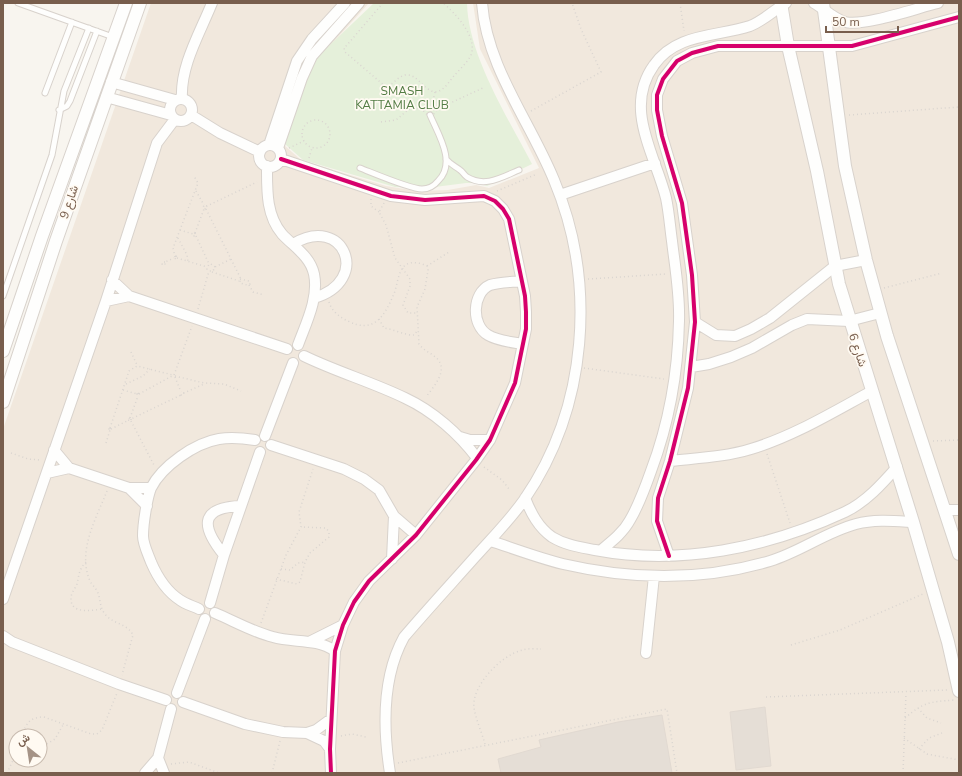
<svg xmlns="http://www.w3.org/2000/svg" width="962" height="776" viewBox="0 0 962 776" font-family="'Nunito Sans',Vazirmatn,sans-serif">
<style>
.residential{fill:#f1e8dd;fill-rule:evenodd}
.green{fill:#e5f0da}
.building{fill:#e5ded6;stroke:#e1d9d1}
.lines{fill:none;stroke-linecap:round;stroke-linejoin:round}
.service-casing{stroke:#d8d2cc;stroke-width:7}
.minor-casing{stroke:#d8d2cc;stroke-width:12}
.tertiary-casing{stroke:#d8d2cc;stroke-width:14}
.path{stroke:#dad5d0;stroke-width:1.5;stroke-dasharray:1 3;stroke-linecap:butt}
.service{stroke:#fefefd;stroke-width:5}
.minor{stroke:#fefefd;stroke-width:10}
.tertiary{stroke:#fefefd;stroke-width:12}
.cycleway-casing{stroke:#fffaf2;stroke-width:6}
.cycleway{stroke:#d6006c;stroke-width:4}
.labels{text-anchor:middle;stroke-width:3.5;stroke-linejoin:round;paint-order:stroke}
.park-label{font-size:12px;fill:#547d45;stroke:#fffaf2}
.street-label{font-size:12px;fill:#785e4d;stroke:#fffaf2}
</style>
<rect width="100%" height="100%" fill="#f8f5ef"/>
<!-- residential -->
<path class="residential" d="M151,3H369L310,68L284,145L301,160L386,186L417,191L448,190L476,185L489,188L539,168L480,49L473,3H959V773H3V429ZM16,736H40V760H16Z"/>
<!-- green -->
<path class="green" d="M374,3H467C468,55 508,118 532,164L487,186L476,183H466L427,188L395,187L303,160L285,144L313,61Z"/>
<!-- building -->
<path class="building" d="M765,707L771,766L736,770L730,712Z
M662,715L672,773H501L498,759L541,747L539,740L618,722Z"/>
<g class="lines">
<!-- service casing -->
<g class="service-casing">
<path id="service" d="M18,3L113,37
M45,93L72,22
M59,110L67,106L70,101L97,31
M446,159C451,165 455,166 460,170C463,172 464,175 467,177C485,188 502,177 519,170
M360,168C373,173 410,189 422,189C428,189 434,186 438,181C457,163 438,134 430,115
M3,296L52,155L64,91L89,28"/>
</g>
<!-- minor casing -->
<g class="minor-casing">
<path id="minor" d="M814,3C825,9 832,18 845,22C863,27 917,8 938,3
M111,82L175,100
M106,97L171,115
M170 110a11 11 0 1 1 22 0a11 11 0 1 1-22 0Z
M182,99C180,66 200,33 212,3
M191,115L220,133L260,152
M259 156a11 11 0 1 1 22 0a11 11 0 1 1-22 0Z
M269,145L297,61L312,39L345,3
M278,148L302,78L312,56L359,3
M281,159L391,196L425,200L484,196L495,201L503,209L509,219L525,296L526,312V329L515,383L490,440L476,460L416,535L369,581L354,602L343,625L335,651L330,749L331,773
M267,166C267,190 266,215 282,234C294,247 310,256 314,274C319,298 306,323 298,345
M560,195L655,163
M293,244C344,213 372,281 314,298
M112,280L129,296L287,349
M521,281C512,282 499,282 490,285C472,293 471,325 488,335C498,341 511,342 523,344
M106,301L129,296
M695,322L716,335L735,336L751,329L770,318L835,266L866,260
M304,356C337,372 372,382 405,398C433,411 459,434 477,458
M691,367L709,364L731,357L752,348L792,325L807,319L849,321L880,313
M265,436L293,363
M460,437L470,440H490
M271,445L344,469L364,479L379,490L394,516L416,535
M54,450L69,468
M670,461C697,458 725,457 751,449C794,436 833,412 872,391
M47,473L69,468L129,488H151
M129,488L147,506
M525,498C531,513 538,527 552,537C565,545 580,547 595,550C680,566 767,548 845,512C866,502 882,484 897,467
M945,510H959
M491,541C515,549 539,558 563,564C632,580 702,581 770,561C800,552 826,532 856,524C875,519 895,521 913,522
M600,551C611,542 623,533 630,520C639,505 645,488 651,471C669,423 678,372 679,321C680,294 675,267 672,241C670,227 669,212 666,198C655,154 623,108 654,65C676,33 716,37 750,26C763,21 774,10 786,3
M224,555C202,528 198,508 240,506
M669,556L657,521L658,498L670,461L688,388L695,322L692,275L682,203L662,136L657,110V95L663,79L677,61L692,53L718,46H852L959,17
M392,559L394,516
M3,599L106,301L157,143L175,119
M210,603L224,555L260,452
M199,609C193,606 185,604 180,600C166,591 157,576 151,562C148,554 143,544 143,536C143,524 147,498 151,488C162,466 195,443 219,439C231,437 242,438 255,440
M215,613C234,621 253,632 273,637C294,643 316,638 335,651
M3,636L12,642L119,684L166,700
M311,641L343,625
M646,653L654,576
M177,693L205,619
M183,702L245,724L283,732L307,733L324,741L330,749
M307,733L316,730L331,719
M158,758L164,773
M145,773L158,758L171,709
M390,773C383,729 382,677 404,637C427,610 451,584 475,557C492,538 509,521 524,500C588,407 597,283 554,180C530,121 487,68 482,3"/>
</g>
<!-- tertiary casing -->
<g class="tertiary-casing">
<path id="tertiary" d="M781,3L788,46L817,171L839,284L913,522L948,642L959,691
M823,3L845,166L866,260L887,336L959,554
M3,351L42,236L126,3
M3,402L56,241L140,3"/>
</g>
<!-- path -->
<path class="path" d="M383,3L347,45L344,48L345,52L386,87C393,85 397,77 405,75C417,73 423,90 435,92C444,91 448,83 453,77C459,70 467,63 471,55C478,37 455,13 443,3
M680,3L684,31
M423 108a7 7 0 1 1 14 0a7 7 0 1 1-14 0Z
M433,101L435,92
M437,105H446L485,87
M531,111L601,72L581,29L572,3
M849,115L959,107
M302 134a14 14 0 1 1 28 0a14 14 0 1 1-28 0Z
M381,122L396,120L409,109L423,108
M289,148L304,141
M309,158L312,148
M196,191L204,205
M497,191L537,174
M371,199V206L379,212
M384,203L379,212L386,225L395,258L410,279V286L403,305L408,313H416
M207,206L204,205L203,208L206,209L207,206L257,182
M206,209L241,279
M180,230L193,234
M195,233L204,209
M195,233L196,235L194,236L193,234Z
M196,236L209,264
M178,238L187,255L188,262
M176,256L177,257L176,259L174,258Z
M175,257L173,248L198,183L194,176
M177,258L207,267
M165,262H163L162,264L165,265V262L174,258
M427,266L449,252
M215,267L211,264H209L207,269L209,271H213L215,267L231,259
M212,272L239,281
M240,279L249,281L250,284L247,285L240,283Z
M588,279L666,274
M249,285L253,292L264,295
M884,288L942,273
M329,302C331,310 340,318 348,321C373,334 384,317 393,296C397,288 397,277 402,269C407,260 419,262 427,266L428,270L425,289L417,307L419,344C423,350 429,352 434,356C451,368 434,386 426,397
M198,309L209,271
M379,319L384,328C393,329 407,336 414,335L418,330
M131,352L137,365
M584,368L664,379
M174,375L192,326
M175,376L204,383L224,384L241,391
M175,377L181,392
M126,384L143,376L150,369
M123,390L137,394
M138,393L139,394V395L137,394Z
M184,393H182L181,395H183L184,393L204,384
M139,394L172,376
M130,418L138,396
M131,419V421L128,420V418L131,419L181,395
M131,421L155,467
M110,428L129,371L137,366L173,375
M110,428L111,429L110,430L109,429Z
M111,429L127,421
M933,441L959,440
M106,443L110,430
M11,453L28,459L40,460
M767,454L790,523
M484,467L502,480L509,489
M107,491C96,519 77,551 90,581C92,585 95,587 97,591C101,598 99,607 105,614C112,624 127,623 133,635L122,675
M86,562C79,569 79,575 77,584C75,589 71,593 71,598C70,614 91,611 101,609
M281,569L290,570L298,563L305,562
M276,579L297,584L300,582L305,562L310,553L329,537V532L326,528L301,527
M261,623L286,555L301,527L299,512L313,469
M791,645L840,630L923,594
M766,697L947,690
M918,708L927,718L941,723
M905,718C924,702 929,702 954,700
M22,736C26,723 30,717 44,717L91,734H97L102,730L117,693
M341,736L352,734L366,737
M904,738L927,754L959,760
M485,744C482,733 476,720 474,708C471,686 502,654 523,650C529,648 536,649 541,649
M40,748L55,739L63,725
M919,749L929,738L942,733
M398,763L667,709L677,773
M171,764L189,762L219,773
M7,773L16,754
M272,773L280,741
M903,773L906,693"/>
<!-- service -->
<use href="#service" class="service"/>
<!-- minor -->
<use href="#minor" class="minor"/>
<!-- tertiary -->
<use href="#tertiary" class="tertiary"/>
<!-- cycleway casing -->
<g class="cycleway-casing">
<path id="cycleway" d="M281,159L391,196L425,200L484,196L495,201L503,209L509,219L525,296L526,312V329L515,383L490,440L476,460L416,535L369,581L354,602L343,625L335,651L330,749L331,773
M669,556L657,521L658,498L670,461L688,388L695,322L692,275L682,203L662,136L657,110V95L663,79L677,61L692,53L718,46H852L959,17"/>
</g>
<!-- cycleway -->
<use href="#cycleway" class="cycleway"/>
</g>
<g class="labels">
<!-- park labels -->
<g class="park-label">
<text x="402" y="95">SMASH<tspan x="402" dy="14">KATTAMIA CLUB</tspan></text>
</g>
<!-- street labels -->
<g class="street-label">
<text transform="translate(69 202) rotate(-71)" y="4">شارع 9</text>
<text transform="translate(858 350) rotate(72)" y="4">شارع 6</text>
</g>
</g>
<!-- border -->
<rect width="962" height="776" fill="none" stroke="#785e4d" stroke-width="8"/>
<!-- north arrow -->
<g transform="translate(28 748) rotate(330)"><circle r="19" fill="#fffaf2" stroke="#c9bcb0"/>
<path d="M0-3L7 15L0 10L-7 15Z" fill="#a59386"/>
<text y="-6" font-size="11" font-weight="bold" text-anchor="middle" fill="#785e4d">ش</text>
</g>
<!-- scale -->
<path d="M826 26v6h72v-6" fill="none" stroke="#785e4d" stroke-width="2"/>
<text x="832" y="26" font-size="12" fill="#785e4d" stroke="#fffaf2" stroke-width="3" paint-order="stroke">50 m</text>
</svg>
